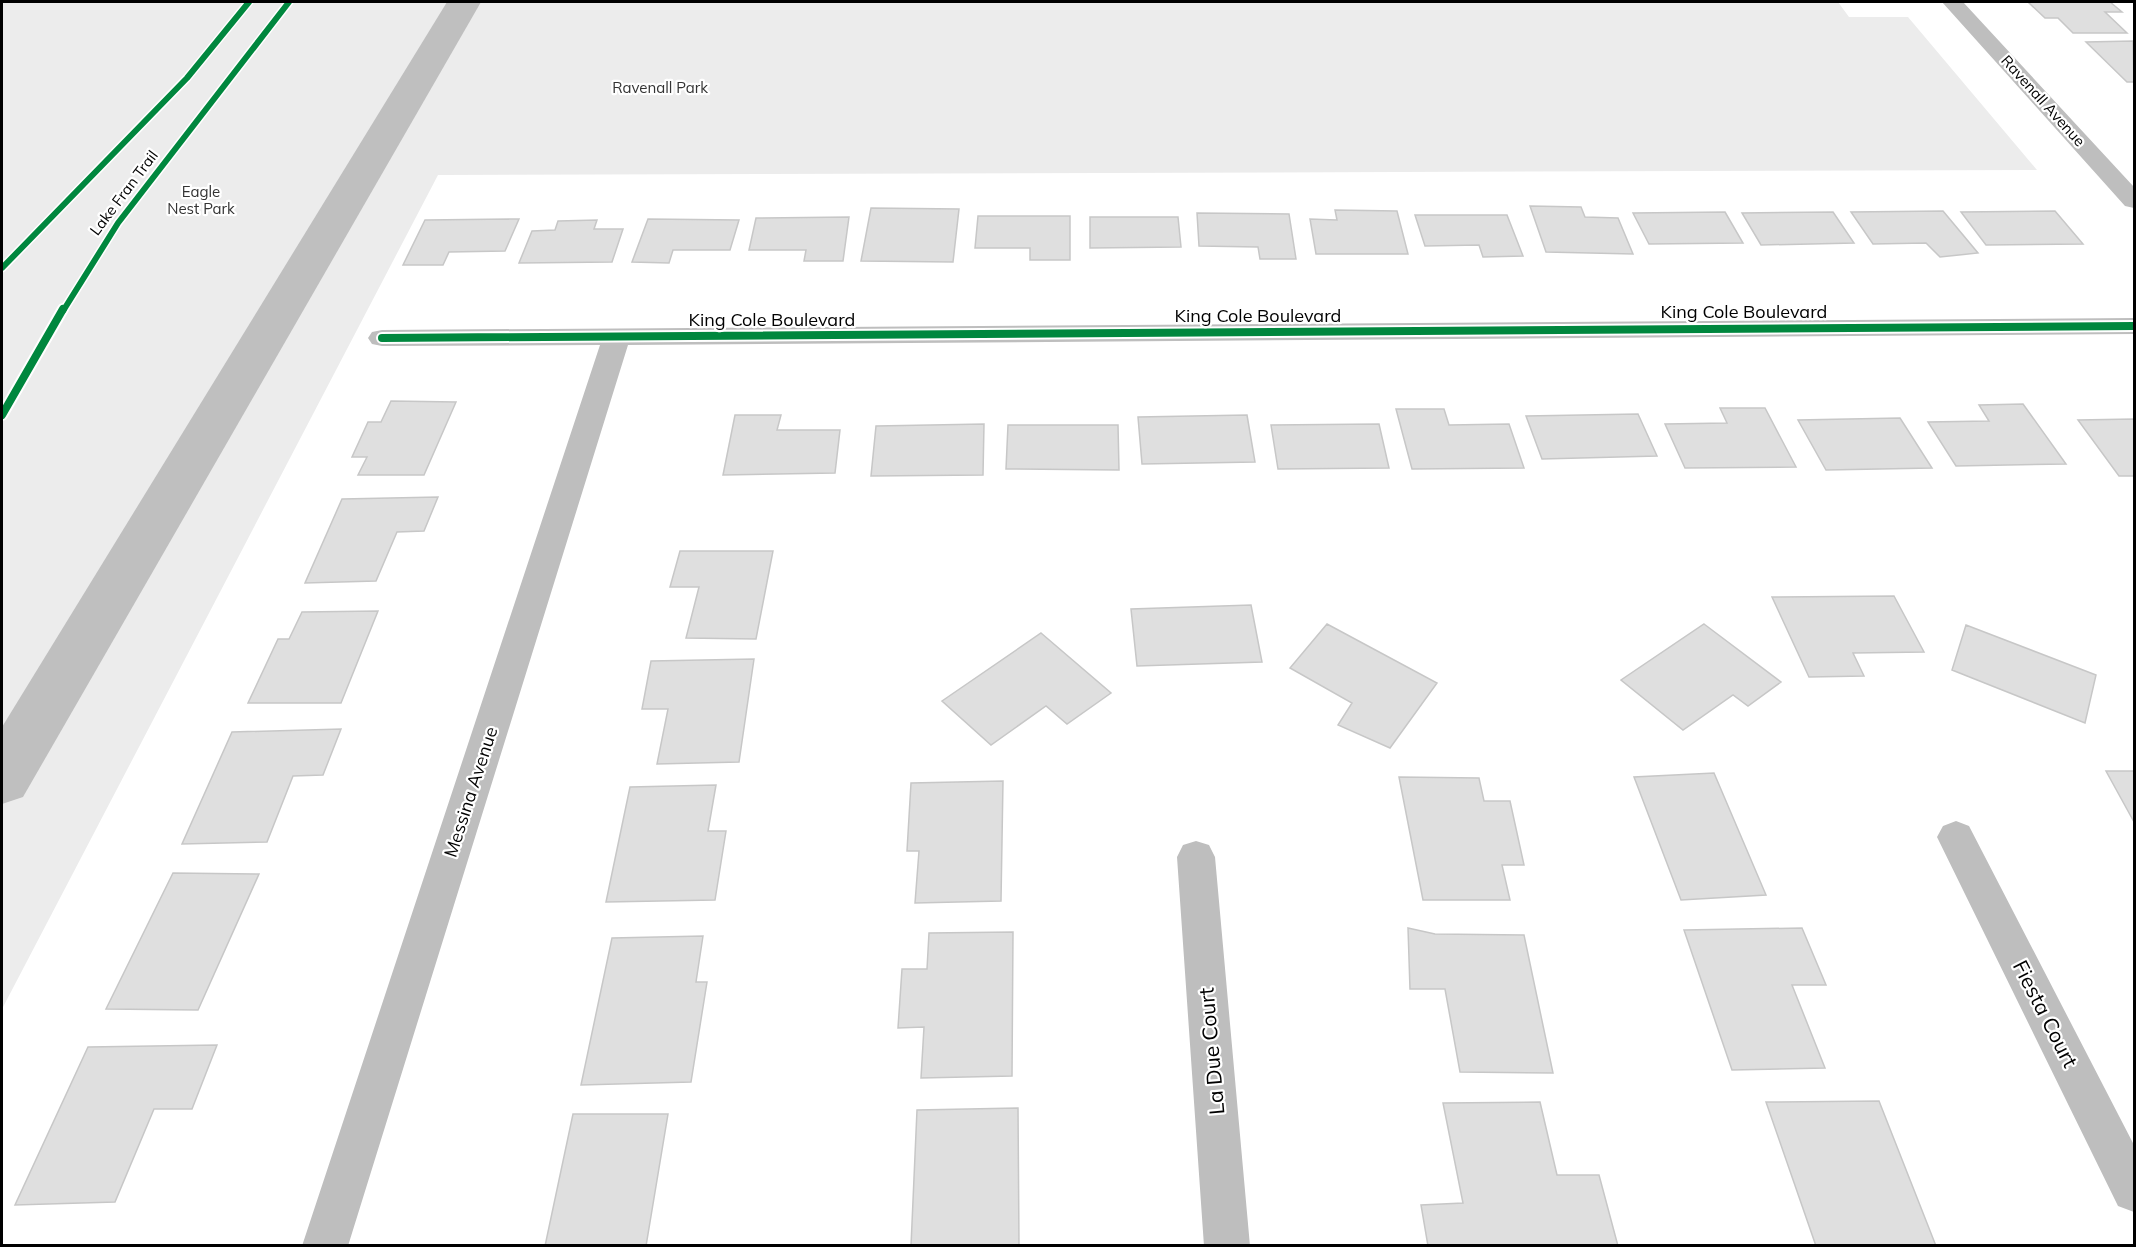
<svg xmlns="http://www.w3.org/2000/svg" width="2136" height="1247" viewBox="0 0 2136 1247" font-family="Mulish,sans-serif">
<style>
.green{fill:#ececec}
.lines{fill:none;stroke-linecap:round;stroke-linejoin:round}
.canal{fill:#bfbfbf;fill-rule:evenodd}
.building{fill:#dfdfdf;stroke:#c7c7c7;stroke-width:1.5}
.minor{fill:#bebebe;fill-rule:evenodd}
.cycleway-far1-casing{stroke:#fff;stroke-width:9}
.cycleway-casing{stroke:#fff;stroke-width:12}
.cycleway-far1{stroke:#00873e;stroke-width:6}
.cycleway{stroke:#00873e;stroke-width:8}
.labels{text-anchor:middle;stroke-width:4.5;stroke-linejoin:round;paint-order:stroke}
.far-park-label{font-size:15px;fill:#333;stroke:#fff}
.far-street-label{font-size:15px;fill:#000;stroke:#fff}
.street-label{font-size:18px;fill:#000;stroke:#fff}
.near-street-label{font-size:21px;fill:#000;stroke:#fff}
</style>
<rect width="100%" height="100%" fill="#fff"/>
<!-- green -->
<path class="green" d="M2,2H1838L1849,17H1908L2037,170L438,175L2,1009Z"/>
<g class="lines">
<!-- canal -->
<path class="canal" d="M447,2H481L23,797L2,804V727Z"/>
</g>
<!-- building -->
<path class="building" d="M2028,2H2110L2122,12H2105L2127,33H2073L2058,18H2045Z
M2133,41L2134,82H2127L2086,42Z
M1530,206L1581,207L1585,217L1618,218L1633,254L1546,252Z
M871,208L959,209L953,262L861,261Z
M1335,210L1397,211L1408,254H1316L1310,219L1337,220Z
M1943,211L1978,253L1940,257L1926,243L1873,244L1851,212Z
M2055,211L2083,244L1986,245L1961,212Z
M1725,212L1743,243L1649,244L1633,213Z
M1833,212L1854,243L1761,245L1742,213Z
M1197,213L1289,214L1296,259H1260L1258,247L1199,246Z
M1415,215H1507L1523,256L1483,257L1479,245L1425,246Z
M978,216H1070V260H1030V248H975Z
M849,217L843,261H804L806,250H749L756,218Z
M1090,217H1178L1181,247L1090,248Z
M519,219L505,251L449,252L443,265H403L425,220Z
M648,219L739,220L730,250H673L669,263L632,262Z
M597,220L594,229H623L612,262L519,263L532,231L555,230L558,221Z
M391,401L456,402L424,475H358L367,457H352L368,422H381Z
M2023,404L2066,464L1956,466L1928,422L1989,421L1979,405Z
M1720,408H1765L1796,467L1685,468L1665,424L1727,423Z
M1396,409H1444L1449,425L1509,424L1524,468L1412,469Z
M1638,414L1657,456L1542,459L1526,416Z
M735,415H781L777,430H840L835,473L723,475Z
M1247,415L1255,462L1142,464L1138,417Z
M1900,418L1932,468L1826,470L1798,420Z
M2134,419V476H2119L2078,420Z
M984,424L983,475L871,476L876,426Z
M1379,424L1389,468L1278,469L1271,425Z
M1008,425H1118L1119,470L1006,469Z
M438,497L424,531L397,532L376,581L305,583L342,499Z
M680,551H773L756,639L686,638L699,587H670Z
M1894,596L1924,652L1853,653L1864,676L1809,677L1772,597Z
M1251,605L1262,662L1137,666L1131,609Z
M378,611L341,703H248L278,639H289L302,612Z
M1327,624L1437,683L1390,748L1338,725L1352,703L1290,668Z
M1704,624L1781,682L1748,706L1733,695L1683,730L1621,680Z
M1966,625L2096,675L2085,723L1952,670Z
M1041,633L1111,693L1067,724L1046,706L991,745L942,701Z
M754,659L739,762L657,764L668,709H642L651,661Z
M341,729L323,775L293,776L267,842L182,844L232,732Z
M2106,771H2134V822Z
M1714,773L1766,895L1681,900L1634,777Z
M1399,777L1479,778L1484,801H1510L1524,865H1502L1510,900H1423Z
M1003,781L1001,901L915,903L919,851H907L911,783Z
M716,785L708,831H726L715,900L606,902L630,787Z
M173,873L259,874L198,1010L106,1009Z
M1408,928L1435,934L1524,935L1553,1073L1460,1072L1445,989H1410Z
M1802,928L1826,985H1792L1825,1068L1732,1070L1684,930Z
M1013,932L1012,1076L921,1078L924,1027L898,1028L902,969H927L929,933Z
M703,936L696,982H707L691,1082L581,1085L612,938Z
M217,1045L192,1109H154L115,1202L15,1205L88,1047Z
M1879,1101L1936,1246H1816L1766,1102Z
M1540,1102L1557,1175H1599L1618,1246H1428L1421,1205L1463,1203L1443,1103Z
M1018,1108L1019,1246H911L917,1110Z
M573,1114H668L646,1246H545Z"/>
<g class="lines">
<!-- minor -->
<path class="minor" d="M1942,2H1963L2134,187V208L2125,206Z
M2134,318V334L628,345L348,1246H302L600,345L382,346L372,344L368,338L372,332L382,330Z
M1956,821L1969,826L2134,1145V1212L2118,1206L1937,837L1943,826Z
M1196,841L1209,845L1215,857L1250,1246H1204L1177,857L1183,845Z"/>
<!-- cycleway-far1 casing -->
<g class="cycleway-far1-casing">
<path id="cycleway-far1" d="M2,268L187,78L249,2
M63,311L118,223L289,2"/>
</g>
<!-- cycleway casing -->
<g class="cycleway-casing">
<path id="cycleway" d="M382,338L2134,326
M2,415L63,309"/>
</g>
<!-- cycleway-far1 -->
<use href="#cycleway-far1" class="cycleway-far1"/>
<!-- cycleway -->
<use href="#cycleway" class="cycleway"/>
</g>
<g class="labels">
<!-- far-park labels -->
<g class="far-park-label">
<text x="660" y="93">Ravenall Park</text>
<text x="201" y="197">Eagle<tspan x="201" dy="17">Nest Park</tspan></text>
</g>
<!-- far-street labels -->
<g class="far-street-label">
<text transform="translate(2043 101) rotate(48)" y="5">Ravenall Avenue</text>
<text transform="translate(124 193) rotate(-53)" y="5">Lake Fran Trail</text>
</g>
<!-- street labels -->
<g class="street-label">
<text x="1744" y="318">King Cole Boulevard</text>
<text x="1258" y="322">King Cole Boulevard</text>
<text x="772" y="326">King Cole Boulevard</text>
<text transform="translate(471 792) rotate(-72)" y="6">Messina Avenue</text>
</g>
<!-- near-street labels -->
<g class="near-street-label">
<text transform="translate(2045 1014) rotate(63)" y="7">Fiesta Court</text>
<text transform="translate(1212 1051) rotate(-95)" y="7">La Due Court</text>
</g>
</g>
<!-- border -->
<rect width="2136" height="1247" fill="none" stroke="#000000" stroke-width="6"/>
</svg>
